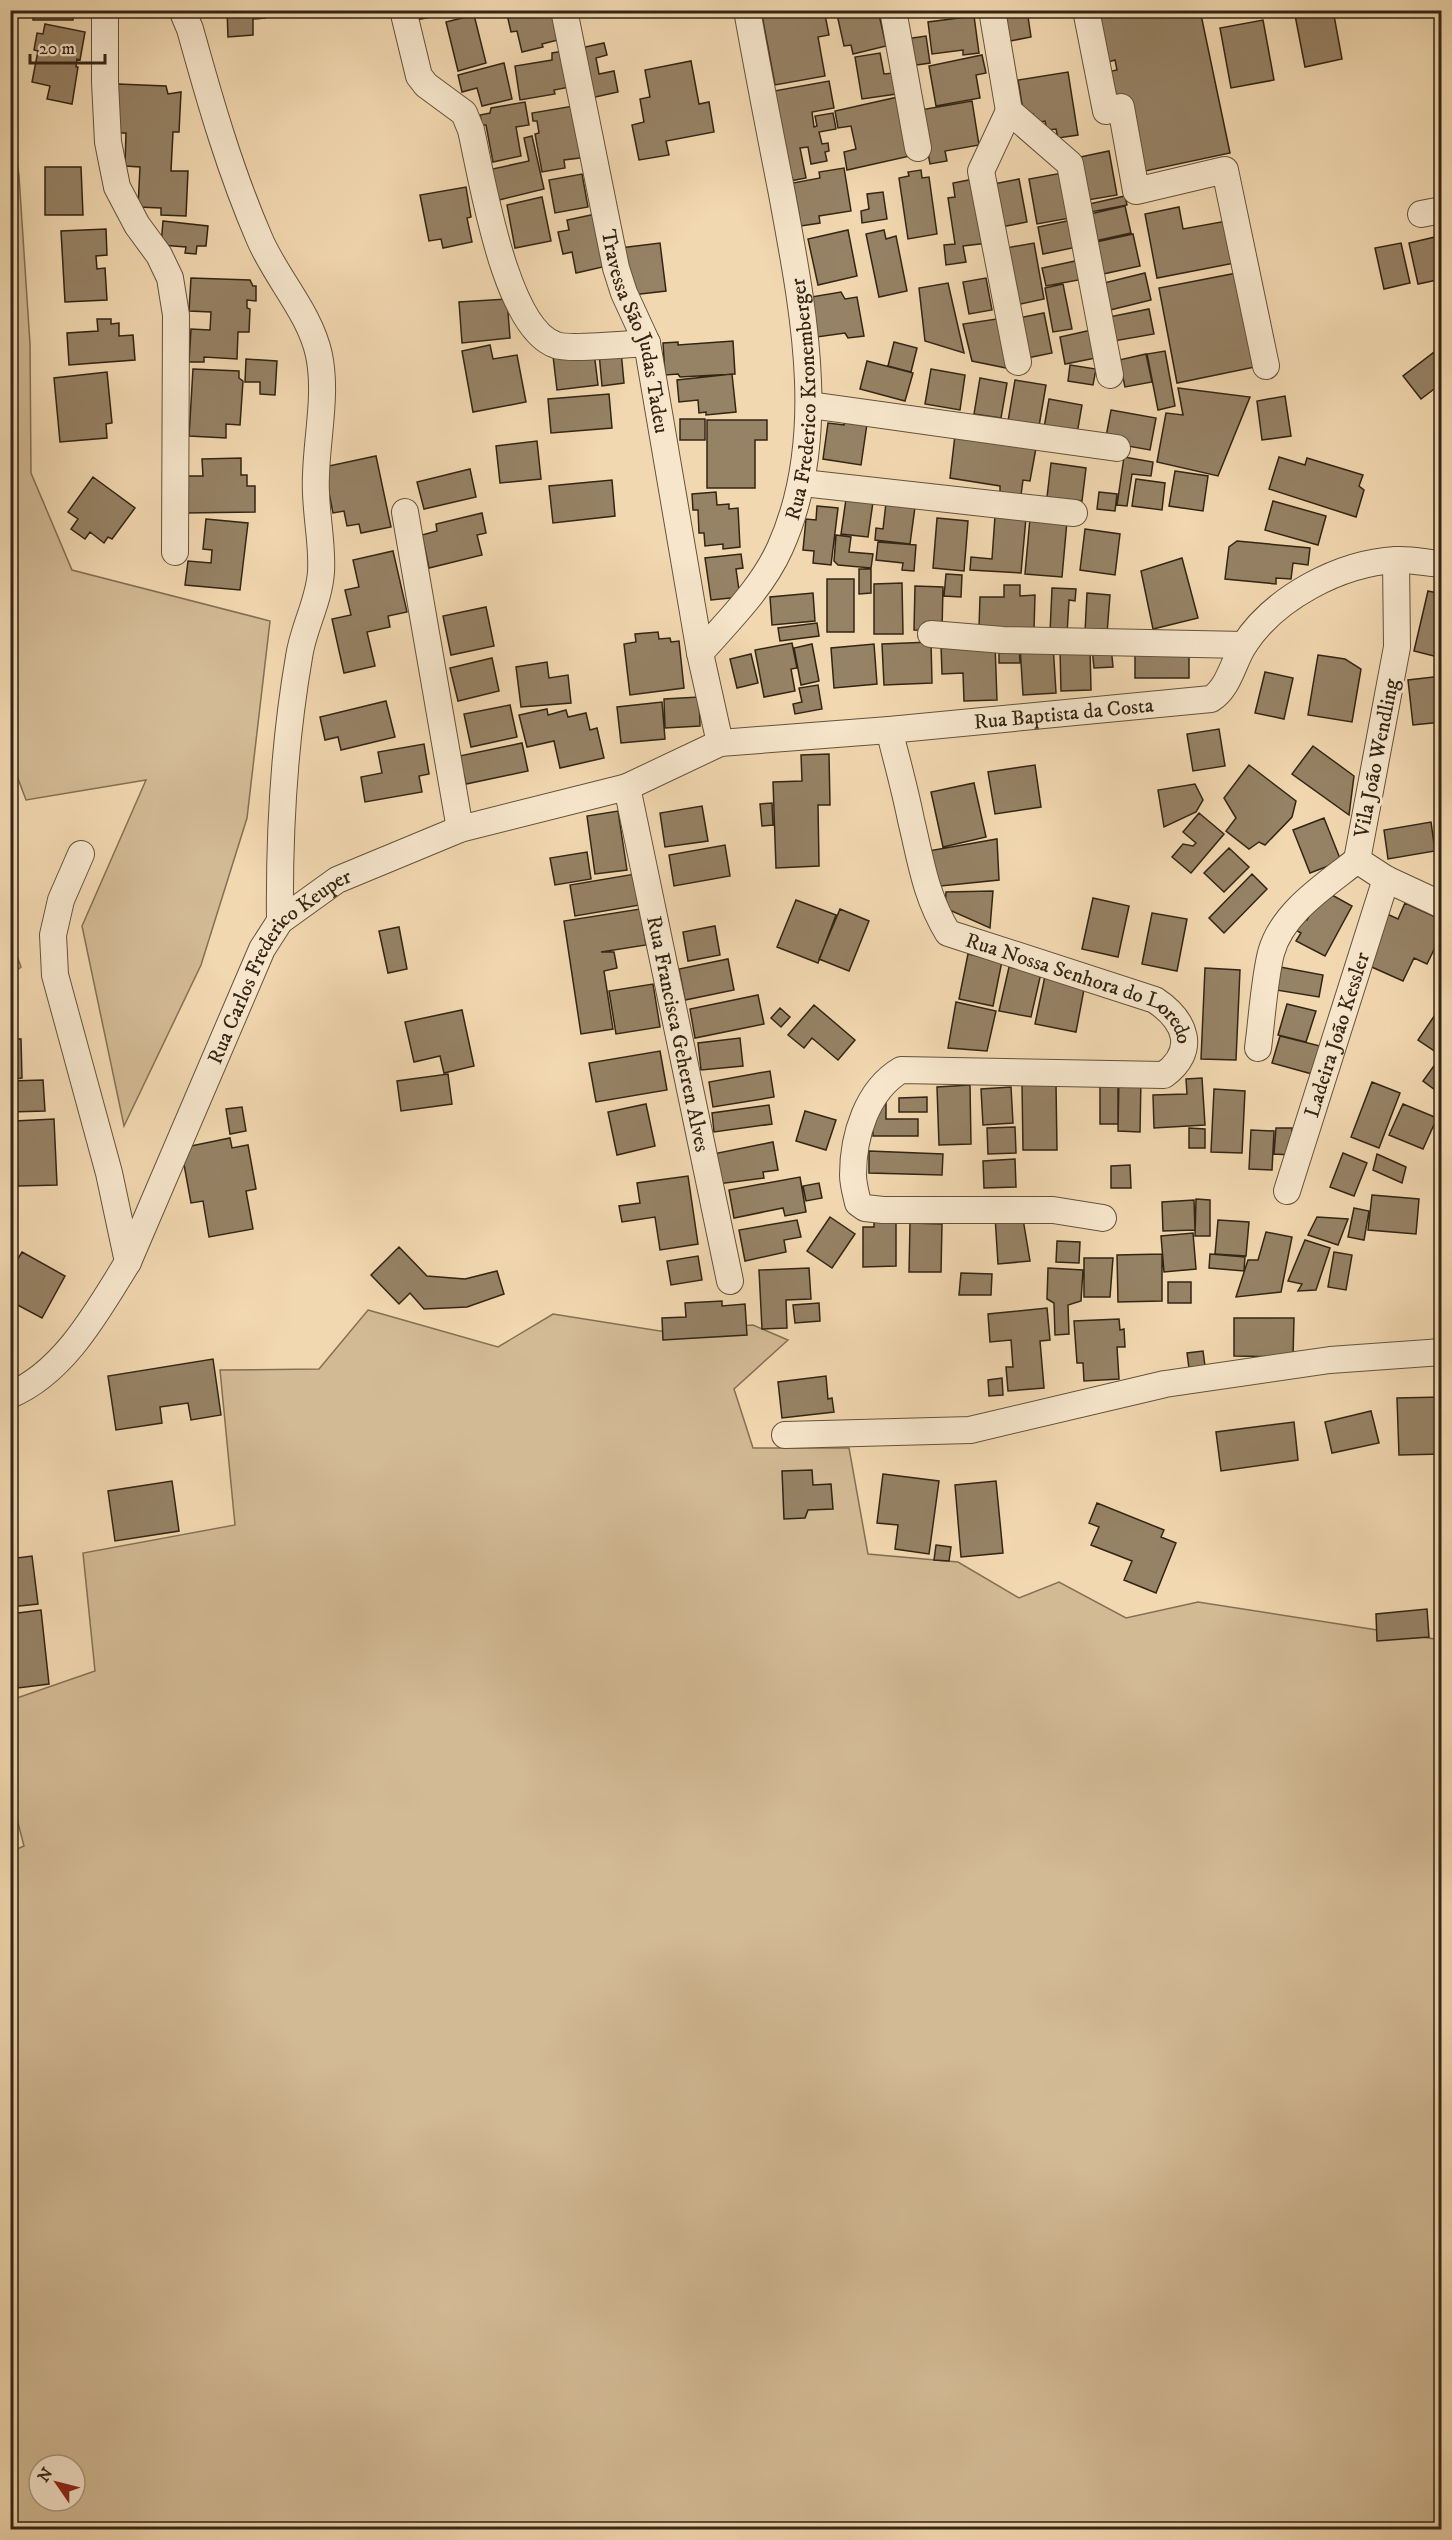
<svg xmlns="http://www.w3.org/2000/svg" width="1452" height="2540" viewBox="0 0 1452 2540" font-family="'IM FELL DW Pica',serif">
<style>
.green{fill:#d2ba95;stroke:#827054;stroke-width:1.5;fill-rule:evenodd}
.building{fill:#968265;stroke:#332514;stroke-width:1.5}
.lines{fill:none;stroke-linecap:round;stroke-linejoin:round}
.minor-casing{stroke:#63523b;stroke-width:28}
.minor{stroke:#f7e6cc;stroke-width:26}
.labels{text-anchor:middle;stroke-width:6;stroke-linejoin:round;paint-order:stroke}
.street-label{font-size:21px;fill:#332514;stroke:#f7e6cc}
</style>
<rect width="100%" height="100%" fill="#f2d8b0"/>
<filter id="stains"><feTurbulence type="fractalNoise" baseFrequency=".00333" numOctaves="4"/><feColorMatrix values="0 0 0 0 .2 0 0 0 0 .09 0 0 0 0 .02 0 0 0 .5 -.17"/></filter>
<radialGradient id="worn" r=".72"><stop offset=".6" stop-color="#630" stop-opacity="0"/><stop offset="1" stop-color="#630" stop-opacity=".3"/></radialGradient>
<!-- green -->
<path class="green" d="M11,119L19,176L30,344L31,473L72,570L270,621L247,818L201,965L124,1126L82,926L146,780L26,800L11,760Z
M10,937L21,967L11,975H10Z
M368,1310L498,1347L553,1314L660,1331L753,1325L788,1340L734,1389L753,1448H849L868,1554L958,1562L1019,1598L1059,1582L1126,1618L1198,1602L1441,1640V2529H11L10,1852L24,1846L11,1796V1700L95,1671L83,1553L235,1525L220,1370L319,1369ZM39,2465H75V2501H39Z"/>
<!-- building -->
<path class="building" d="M33,10H73V20H33Z
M227,10H265V18L253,19V35L228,37Z
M414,10H458V12L415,20Z
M506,10H560L562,39L542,44L543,47L522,52L517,31L511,32Z
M761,10H824L829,35L818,37L825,76L775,85Z
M836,10H878L886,46L853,54L851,45L844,46Z
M999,10H1027L1031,37L1005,42Z
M1200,10L1230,153L1136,173L1108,103L1102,73L1117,70L1115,60L1101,64L1090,15L1107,10Z
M1294,10H1333L1342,59L1305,67Z
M474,15L486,63L458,71L446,22Z
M974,16L979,53L963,55V50L932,54L928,22Z
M1263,20L1274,80L1231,88L1220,28Z
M45,24L85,32L80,60L77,59L76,67H78L72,104L47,99L50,86L32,82L38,51L34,50L37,33L43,34Z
M926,36L930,63L910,66L906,39Z
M604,43L607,55L596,58L599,74L614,71L618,92L586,99L576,49Z
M564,51L570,87L554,90L555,94L520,100L515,66L552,60V53Z
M880,53L884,74L893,73L896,94L862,99L855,57Z
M982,55L986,73L976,75L980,98L936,106L929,66Z
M691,61L699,104L709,102L714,132L666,141L669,155L639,160L632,125L644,122L640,99L650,97L645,70Z
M504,63L512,99L482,106L477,88L462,92L458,75Z
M1068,72L1078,135L1058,138L1056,129L1047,130L1045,121L1034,123L1033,114L1024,116L1018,80Z
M829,81L834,108L812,112L814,127L817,126L815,116L833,113L836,129L819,132L822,144L828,143L829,151L825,152L827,161L811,164L808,147L800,148L806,178L790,181L774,91Z
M118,84L166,86L168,94L181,92L179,132H173L171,171H188L186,216L161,215V208L138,207L140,167L125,166L126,133H116Z
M898,97L910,156L847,170L844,152L856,149L851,126L838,128L835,111Z
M972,101L979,145L945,151L947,161L930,164L920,110Z
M525,102L529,125L516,127L521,156L493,162L486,125H482L480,115L490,113L491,108Z
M579,105L588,157L564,160L565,168L542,172L535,134L539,133L537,121H533L532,113Z
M532,136L544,189L495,201L488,170L529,161L524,138Z
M1109,151L1117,195L1088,200L1080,157Z
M45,167H81L83,215H45Z
M844,168L851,211L819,216L820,223L801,226L793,183L820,178L819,172Z
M921,170L922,178L929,177L937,234L908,239L899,178L909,176L908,172Z
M1062,173L1070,218L1037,224L1029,179Z
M582,174L588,207L555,213L549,180Z
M979,178L988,243L963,246L966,262L946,265L944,245L955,244L948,198L955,197L953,183Z
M1019,179L1027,222L996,228L988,185Z
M466,187L471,217L467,218L472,242L443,248L441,239L429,241L420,195Z
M883,192L887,219L862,223L861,211L869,209L867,194Z
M1125,196L1127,205L1091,212L1089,204Z
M542,197L551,241L515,248L507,205Z
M1125,206L1131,233L1095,241L1090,214Z
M1179,207L1183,229L1232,220L1240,262L1157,278L1145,214Z
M596,214L607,266L576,273L572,252L563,254L558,232L569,230L567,220Z
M1072,220L1077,247L1043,254L1038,227Z
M163,221L208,226L206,246H197L196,254L185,253L186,247L161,245Z
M106,229L107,255L96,256L97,269L105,268L107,300L65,302L61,231Z
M848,230L857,276L818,285L808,239Z
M884,230L886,239L896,236L907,291L879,297L866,234Z
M1133,234L1140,266L1103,274L1096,242Z
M1435,237L1442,279L1418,284L1409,243Z
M660,243L666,291L632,295L620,248Z
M1034,243L1044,299L1016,305L1006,248Z
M1401,243L1410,283L1384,289L1375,248Z
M1080,260L1084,279L1046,286L1042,268Z
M1145,273L1151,300L1110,310L1104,283Z
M1237,273L1255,367L1177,383L1159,288Z
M191,278L250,280L253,286H256V301L247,300V308L250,309L249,332H238L237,359L204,357V362H189L191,329L210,330L211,312L189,311Z
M986,278L992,310L969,314L963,282Z
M948,283L964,353L925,341L919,288Z
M1063,284L1072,329L1053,332L1045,288Z
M841,292L845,299L857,297L864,336L848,338L845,333L817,337L811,297Z
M507,299L510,338L462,343L459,302Z
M1149,309L1154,334L1114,341L1109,317Z
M1044,313L1052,353L1022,359L1014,319Z
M1003,318L1011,369L972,361L963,324Z
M97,319H111V324L119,323V336L133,335L135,360L69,365L67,333L98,331Z
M1096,329L1101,357L1065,364L1060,337Z
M733,341L735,374L680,377L678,374L665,375L663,343L678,342V345Z
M894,342L917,348L911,372L888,366Z
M490,345L493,359L517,355L526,402L473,412L462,351Z
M1442,346V383L1421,399L1403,376Z
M621,351L624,383L602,386L599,353Z
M1165,351L1175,406L1158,410L1147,354Z
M594,352L598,385L557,390L553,356Z
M1146,354L1152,382L1125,387L1119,360Z
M246,359L277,361L275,395L260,394V382H245Z
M867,361L913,373L905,401L860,389Z
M1070,365L1096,369L1093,385L1068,381Z
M193,369L239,371V378L243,381L240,425L226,424V438L189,436Z
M931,369L965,375L960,410L925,404Z
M107,372L112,423L106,424L107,438L60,442L54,378Z
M732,374L736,412L706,415V412L699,413L698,400L679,402L677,380Z
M980,378L1007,383L1001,418L974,414Z
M1015,380L1046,385L1038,432L1007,427Z
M1178,388L1250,397L1218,476L1157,462L1166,413L1183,415Z
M609,394L612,428L551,433L548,399Z
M1285,396L1291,436L1262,440L1257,401Z
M1049,399L1082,405L1077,434L1044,428Z
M1111,410L1156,418L1150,450L1105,442Z
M846,414L868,417L861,465L823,459L828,423L844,425Z
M680,419H705V440H680Z
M707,420H767V440H755V488H707Z
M955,435L1036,448L1030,481L1023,480L1021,495L1000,494V486L950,478Z
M537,441L541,479L500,483L496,446Z
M376,456L391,527L361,533L359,524L347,526L344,511L333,513L324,467Z
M1124,457L1153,462L1151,476L1132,474L1127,506L1117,505Z
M1279,457L1305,465L1307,458L1363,475L1359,486L1364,490L1356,517L1269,489Z
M241,458V475H247V486H255V512L184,513V476H203L202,459Z
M1051,463L1086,468L1082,501L1047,497Z
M470,469L476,497L424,509L417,482Z
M1175,471L1208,476L1203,511L1169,506Z
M93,477L135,508L112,539L108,537L104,543L90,532L85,539L71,529L78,519L68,512Z
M1136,479L1165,483L1162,510L1132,506Z
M612,480L615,516L553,523L549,486Z
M716,492L717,505L729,504V509L738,508L740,547L723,549V544L705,546L704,533H699L698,510H693L692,494Z
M1099,492L1117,494L1115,511L1097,509Z
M846,499L873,502L868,537L841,534Z
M1273,501L1326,516L1318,545L1265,530Z
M886,503L915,507L910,544L875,540L876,528L883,529Z
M817,506L838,508L831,565L813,563L814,551L803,550L806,519L816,520Z
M482,513L486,533L477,535L482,555L429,568L422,535L437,531L436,524Z
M995,516L1026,518L1021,573L970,570L971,557L992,559Z
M937,518L968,521L964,571L933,568Z
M1030,518L1067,521L1062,577L1025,574Z
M206,519L248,523L240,590L185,585L188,561L211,563L212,550L203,549Z
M1085,529L1120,534L1115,575L1080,570Z
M836,535L851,537L849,552L873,554L871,568L838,565L834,561Z
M1237,541L1310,548L1308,565L1293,563L1291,579L1276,578V584L1225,579L1229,547Z
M878,542L916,545L914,571L902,570L903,563L876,560Z
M393,551L407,612L388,616L390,627L367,632L375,666L344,673L332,619L351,615L345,590L359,587L353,560Z
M741,554L743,568L736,569L740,597L711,600L705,558Z
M1182,558L1198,618L1153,629L1141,571Z
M859,569H871V593L859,594Z
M946,574L962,575L961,597L944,596Z
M827,579H854V632H827Z
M902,583L903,634H874V584Z
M1004,585H1020V596L1035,595L1034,629L979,628L980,597H1004Z
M915,586L943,587L942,631L914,630Z
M1052,588L1076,589L1075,601L1069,600L1067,634L1050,633Z
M1428,591L1442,594V658L1414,651Z
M813,593L815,621L772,625L770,597Z
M1087,593L1110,595L1107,634L1085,632Z
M486,607L494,646L451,655L443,616Z
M817,623L819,636L780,641L778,628Z
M658,632L659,639L670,638L671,642L679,641L684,688L630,695L624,644L636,642L635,634Z
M931,642L932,683L884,685L882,644Z
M792,643L797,668L791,669L795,691L764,697L755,650Z
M812,644L819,681L801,685L794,648Z
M874,644L877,684L834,688L831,648Z
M995,644L997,700L964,701L963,673L942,674L941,645Z
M1019,644L1020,663H999V645Z
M1053,644L1056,693L1023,695L1020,646Z
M1111,646L1113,667L1094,668L1092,648Z
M1135,647H1189V678H1135Z
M1090,648L1091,690L1061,691L1060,649Z
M751,654L758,683L737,688L730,659Z
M1318,655L1345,659L1361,669L1352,722L1308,715Z
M492,658L499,691L458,701L450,668Z
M547,662L549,678L568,675L571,703L521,707L516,667Z
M1265,672L1293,678L1284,719L1255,713Z
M1442,676V722L1413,725L1408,680Z
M818,685L822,709L795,714L793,704L802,702L799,688Z
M699,697L700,726L665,728L664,699Z
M386,701L395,737L341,750L338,737L325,740L320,717Z
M662,702L665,739L621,743L617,707Z
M510,705L517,737L471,747L464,714Z
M547,709L548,715L566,710L568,717L586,713L590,730L597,728L604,758L560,768L554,741L527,747L519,715Z
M1219,729L1225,766L1193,771L1187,734Z
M522,743L528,771L466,784L464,775L454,777L450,758Z
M424,744L429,774L419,776L422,792L365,802L361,777L382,773L378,752Z
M1313,746L1354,776L1349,815L1292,774Z
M829,754L830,805H818L819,866L776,868L773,782L802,781L801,755Z
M1035,765L1041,807L995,814L988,772Z
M1249,765L1296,801L1292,817L1265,845L1259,842L1249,849L1226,831L1236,818L1224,798Z
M974,783L986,837L943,847L931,792Z
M1195,784L1203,800L1196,812L1164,827L1158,790Z
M772,803L773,825L762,826L760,804Z
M702,806L708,841L665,847L660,813Z
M618,811L627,870L595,874L587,816Z
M1199,813L1224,834L1191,873L1172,857L1183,844L1193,846L1196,843L1183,832Z
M1324,818L1341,861L1310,873L1293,830Z
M1431,822L1435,851L1388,859L1384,830Z
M997,839L999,880L931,887L928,851Z
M725,845L730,876L674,886L669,855Z
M1229,848L1249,867L1224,892L1204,873Z
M587,852L591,879L555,885L550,858Z
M1442,853V882H1436L1435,854Z
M635,874L640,905L575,916L570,885Z
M1252,874L1267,889L1224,933L1209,918Z
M1323,890L1352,906L1325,956L1296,941L1301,933L1292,928L1299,915L1307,920Z
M993,891L990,928L945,908L946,892Z
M1093,898L1129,906L1118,957L1082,949Z
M796,900L836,915L818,963L777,947Z
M1405,903L1442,920V933L1427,964L1414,958L1403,981L1365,964L1385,913L1398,919Z
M640,909L646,945L601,952H614L617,968L604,971L613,1029L581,1034L564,921Z
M840,909L869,921L849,971L819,959Z
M1152,913L1187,919L1177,971L1142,964Z
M715,926L720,955L688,961L683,932Z
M399,927L407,969L388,973L379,931Z
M968,954L1002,961L993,1006L959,999Z
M728,959L734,990L685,1000L679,969Z
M1009,967L1041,973L1031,1017L999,1011Z
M1280,967L1323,975L1319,997L1276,990Z
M1205,968L1240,970L1236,1060L1201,1059Z
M1045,976L1085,984L1076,1032L1035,1024Z
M653,984L660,1027L616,1034L609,991Z
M758,995L764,1024L695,1038L690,1009Z
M956,1002L996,1011L987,1051L948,1048Z
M1287,1004L1316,1011L1306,1042L1278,1035Z
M814,1005L855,1040L838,1060L812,1038L804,1048L788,1035Z
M1441,1006L1442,1007V1056L1418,1040Z
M780,1008L790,1017L781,1027L771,1018Z
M462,1010L474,1066L444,1073L440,1056L414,1062L405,1022Z
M1280,1036L1320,1046L1312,1074L1272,1063Z
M740,1038L743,1066L701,1070L698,1043Z
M10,1039H21L22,1078L10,1079Z
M660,1051L667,1090L596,1102L589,1063Z
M1436,1063L1442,1067V1095L1423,1081Z
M770,1071L774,1097L713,1107L709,1082Z
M448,1074L452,1104L401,1111L397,1081Z
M1100,1077H1118V1124H1100Z
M1119,1077L1141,1078L1140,1132L1118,1131Z
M1202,1078L1205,1125L1154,1128L1153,1095L1187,1094L1186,1079Z
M43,1080L45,1111L10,1112V1081Z
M1372,1082L1400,1093L1379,1148L1351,1137Z
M1056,1083L1057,1150H1023L1022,1084Z
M970,1085L971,1144L939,1145L937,1087Z
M1011,1087L1013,1123L983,1125L981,1089Z
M1214,1089L1245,1091L1242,1153L1211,1152Z
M927,1097V1112H899V1098Z
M872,1102H886V1119H918V1136H873Z
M646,1104L655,1146L617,1155L608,1112Z
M1403,1104L1437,1118L1423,1149L1389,1135Z
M769,1105L772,1124L714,1132L712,1113Z
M242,1107L246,1131L230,1134L226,1109Z
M805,1111L836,1120L826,1150L796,1141Z
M54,1119L57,1185L18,1186L15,1121Z
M1015,1127L1016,1153L988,1154L987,1128Z
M1189,1128L1205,1129V1148H1189Z
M1276,1128H1292L1291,1155L1274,1154Z
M1251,1130L1274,1131L1272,1170L1249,1169Z
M230,1138L232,1148L248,1145L256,1189L246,1191L253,1229L209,1237L203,1201L191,1203L181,1148Z
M773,1142L778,1170L763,1172L764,1178L718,1184L713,1154Z
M869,1151L943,1154L942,1175L869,1173Z
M1343,1153L1367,1163L1354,1196L1330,1187Z
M1377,1154L1406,1167L1402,1183L1373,1170Z
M1015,1159L1016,1187L984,1188L983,1161Z
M1130,1165L1131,1188H1111V1166Z
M688,1176L698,1244L660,1250L655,1217L622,1222L619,1206L640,1203L637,1183Z
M800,1177L806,1212L785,1216L783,1208L734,1218L729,1190Z
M819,1183L822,1198L806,1201L803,1186Z
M1372,1195L1419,1199L1416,1234L1368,1230Z
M1196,1199L1210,1200V1236H1195Z
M1194,1200L1195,1230L1163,1231L1162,1202Z
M1354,1208L1369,1211L1364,1240L1348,1237Z
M1022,1213L1030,1261L998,1264L995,1216Z
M830,1217L855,1234L832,1268L807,1251Z
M1317,1217L1348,1219L1338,1245L1308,1235Z
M797,1220L801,1237L784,1240L786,1252L745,1261L739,1230Z
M1218,1220L1249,1222L1246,1256L1215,1254Z
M874,1222H896V1266L863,1267V1227H874Z
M910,1223L942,1224L941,1272H909Z
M1266,1232L1292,1237L1281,1292L1236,1297L1248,1260H1258Z
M1193,1233L1196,1269L1164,1272L1161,1236Z
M1305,1240L1330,1248L1316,1290L1298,1291L1302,1284L1288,1281Z
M1057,1241L1080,1242L1079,1263L1056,1262Z
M399,1247L427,1276L465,1279L497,1271L504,1294L467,1307L424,1309L410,1293L399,1304L371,1275Z
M22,1252L65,1276L42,1318L10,1301V1272Z
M1334,1252L1352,1255L1346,1290L1328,1287Z
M1162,1254V1301L1118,1302L1117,1255Z
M1210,1254L1245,1257L1244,1271L1209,1268Z
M698,1256L702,1280L671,1285L667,1261Z
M1084,1258H1113L1110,1297H1084Z
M809,1268L811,1299L786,1300L787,1328L762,1329L759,1270Z
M1048,1268L1083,1270L1081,1301L1068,1305L1069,1334L1055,1335L1054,1303L1047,1299Z
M961,1273L992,1274L991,1295H959Z
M1168,1282H1191V1303H1168Z
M722,1301V1306L745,1304L747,1335L663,1340L662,1318L686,1317L685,1303Z
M819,1303L820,1321L795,1323L793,1305Z
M1047,1308L1050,1340L1040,1341L1044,1388L1008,1391L1006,1367H1013L1011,1340L990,1342L988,1314Z
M1234,1318H1294L1293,1357L1234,1356Z
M1119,1319L1120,1330L1124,1329L1125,1347H1117L1119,1379L1084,1381L1083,1363H1077L1074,1321Z
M1203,1351L1205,1366L1189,1368L1187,1353Z
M213,1359L221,1415L191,1420L188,1403L160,1407L162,1423L116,1430L108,1376Z
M826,1376L828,1399L832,1398L834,1412L782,1418L778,1382Z
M1002,1378L1003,1395L989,1396L988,1380Z
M1442,1397V1454L1399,1455L1397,1398Z
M1371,1411L1379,1443L1332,1453L1325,1422Z
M1294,1422L1298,1460L1221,1471L1216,1432Z
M11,1459L17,1515H10V1459Z
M812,1470L813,1485L831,1484L833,1509L808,1510L805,1518L784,1519L782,1471Z
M883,1474L939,1481L929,1554L895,1549L898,1525L877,1523Z
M172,1481L179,1531L115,1541L108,1491Z
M996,1481L1003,1553L961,1557L955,1485Z
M1097,1503L1164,1530L1161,1537L1176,1543L1156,1593L1124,1580L1132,1561L1091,1545L1099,1527L1089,1523Z
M936,1545L951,1547L949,1561L934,1560Z
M32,1556L38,1604L10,1607V1559Z
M1427,1609L1429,1637L1377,1641L1376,1614Z
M41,1610L49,1684L18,1688L10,1614Z"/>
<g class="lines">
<!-- minor casing -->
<g class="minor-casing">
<g id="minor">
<path d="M105,10V82L108,142L117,187L137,225L159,255L170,278L176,315L175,552"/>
<path d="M182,10L190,29C210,101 230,171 260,240C277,279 310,313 319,355C327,394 317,436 316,475C314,509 323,540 321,572C319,602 303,628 299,657C284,744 279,833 280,921"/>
<path d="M403,10L419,76L426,85L464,113L471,130C482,178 505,328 556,345C569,350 629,344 647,343"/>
<path id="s1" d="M564,10L616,268L624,293L647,343L700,653L720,743"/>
<path d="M893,10L918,148"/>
<path d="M992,10L1009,111"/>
<path d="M1086,10L1106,111L1121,107L1136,191L1225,170L1266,366"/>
<path d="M1009,111L1070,164L1110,375"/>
<path d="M1009,111L981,171L1018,362"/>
<path d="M1421,214L1442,210"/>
<path d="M810,405L1117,448"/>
<path d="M803,483L1074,513"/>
<path d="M405,512L460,829"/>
<path d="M1396,560L1397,647L1357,860L1386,879L1442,905"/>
<path d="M931,634L1003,640L1244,645"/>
<path id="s2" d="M700,653C729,620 762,588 780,548C830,437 803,309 782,194C770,133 758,72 747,10"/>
<path id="s3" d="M889,730C897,760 905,790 911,820C921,861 925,895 948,933L1155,1000C1185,1020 1198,1050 1164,1075L901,1070C867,1090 853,1136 853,1175C853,1184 856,1194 858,1203L865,1208L883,1210H1053L1103,1218"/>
<path id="s4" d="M627,787L730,1281"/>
<path d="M81,854L61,900L53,935L55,975L109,1173L128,1262"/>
<path d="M1258,1048C1262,1019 1264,981 1271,953C1282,912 1326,885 1357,860"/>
<path id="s5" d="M1287,1191L1386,879"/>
<path id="s6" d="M10,1395C65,1372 98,1310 128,1262L262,949L280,921L337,880L460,829L627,787L720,743L889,730L1211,699C1229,688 1233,662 1244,645C1274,598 1340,563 1396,560C1411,559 1427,563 1442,564"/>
<path d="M785,1435L970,1430L1165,1384L1330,1360L1442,1352"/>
</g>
</g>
<!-- minor -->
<use href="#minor" class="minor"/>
</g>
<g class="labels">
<!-- street labels -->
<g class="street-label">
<text dy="7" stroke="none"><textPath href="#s1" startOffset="330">Travessa São Judas Tadeu</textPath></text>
<text dy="7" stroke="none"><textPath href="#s2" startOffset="285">Rua Frederico Kronemberger</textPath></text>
<text dy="7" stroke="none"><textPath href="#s6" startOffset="1378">Rua Baptista da Costa</textPath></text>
<text transform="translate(1376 758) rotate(-79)" y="7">Vila João Wendling</text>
<text dy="7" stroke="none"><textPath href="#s6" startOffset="518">Rua Carlos Frederico Keuper</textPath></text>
<text dy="7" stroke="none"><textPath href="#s3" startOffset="358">Rua Nossa Senhora do Loredo</textPath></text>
<text dy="7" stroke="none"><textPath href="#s4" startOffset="252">Rua Francisca Geheren Alves</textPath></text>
<text dy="7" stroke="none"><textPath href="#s5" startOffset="164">Ladeira João Kessler</textPath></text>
</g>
</g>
<!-- margin -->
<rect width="1452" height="2540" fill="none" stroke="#f2d8b0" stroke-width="36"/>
<rect x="12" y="12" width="1428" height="2516" fill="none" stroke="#332514" stroke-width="3"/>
<rect x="18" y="18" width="1416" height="2504" fill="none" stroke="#332514" stroke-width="1.5"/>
<!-- north arrow -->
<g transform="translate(57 2483) rotate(305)"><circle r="28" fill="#f7e6cc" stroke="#a99982" stroke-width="1.5"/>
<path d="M0-4.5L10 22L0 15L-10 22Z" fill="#8f2418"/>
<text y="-9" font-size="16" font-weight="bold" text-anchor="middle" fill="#332514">N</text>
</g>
<!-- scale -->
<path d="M30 54v9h75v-9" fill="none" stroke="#332514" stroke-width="3"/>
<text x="39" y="54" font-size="18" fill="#332514" stroke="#f7e6cc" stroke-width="4.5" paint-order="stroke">20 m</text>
<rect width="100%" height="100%" filter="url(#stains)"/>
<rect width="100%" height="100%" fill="url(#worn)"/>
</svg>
